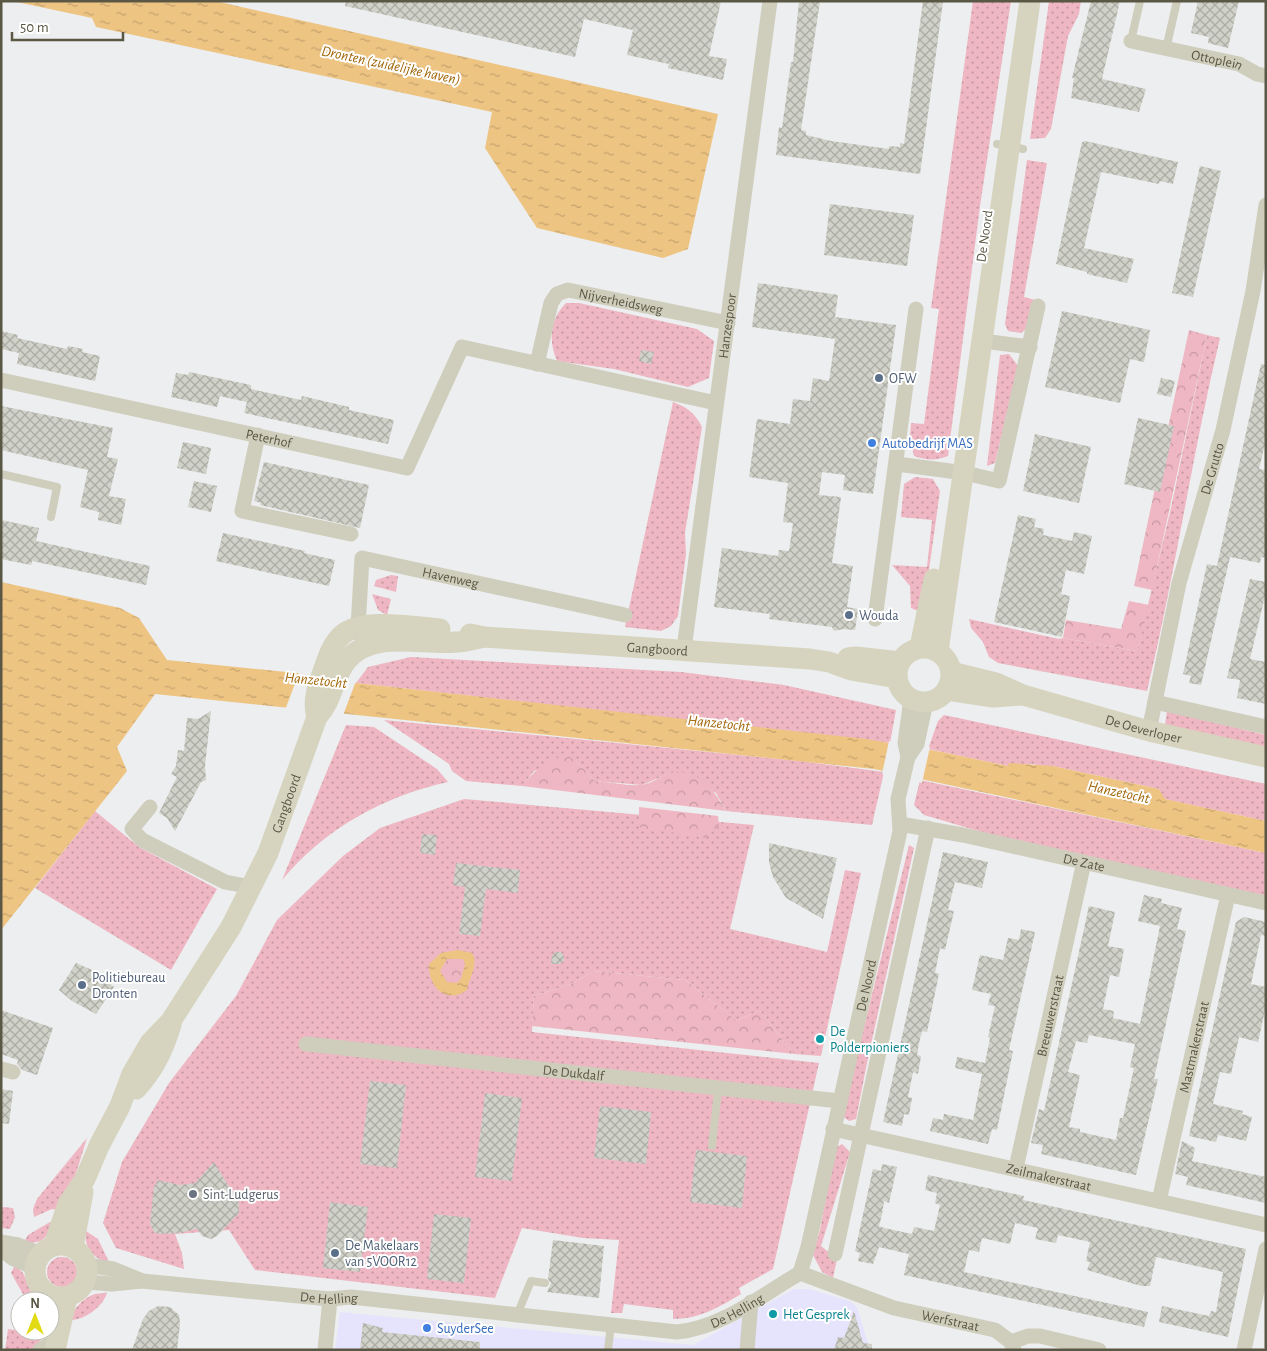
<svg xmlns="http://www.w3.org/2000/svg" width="1267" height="1351" viewBox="0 0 1267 1351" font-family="'Alegreya Sans',sans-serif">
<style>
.commercial{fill:#e6e3fc}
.grass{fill:url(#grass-dots)}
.forest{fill:url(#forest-crowns)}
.water{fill:url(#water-ripples);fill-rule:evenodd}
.pier{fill:#eceeef}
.building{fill:url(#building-cross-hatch);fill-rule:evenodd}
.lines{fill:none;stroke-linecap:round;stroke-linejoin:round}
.lane{stroke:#cfcdbc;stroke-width:8}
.street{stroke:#cfcdbc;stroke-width:15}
.secondary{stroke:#d6d4be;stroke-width:21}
.service-dot{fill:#5c6f8a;stroke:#fff;stroke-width:2}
.shop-dot{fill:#3f7fe0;stroke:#fff;stroke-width:2}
.culture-dot{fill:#0f9aa8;stroke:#fff;stroke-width:2}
.worship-dot{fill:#6b7280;stroke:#fff;stroke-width:2}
.labels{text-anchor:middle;stroke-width:4;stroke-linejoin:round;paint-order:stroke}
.street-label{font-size:14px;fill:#5a5744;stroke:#fff}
.service-label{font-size:14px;fill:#4e5e75;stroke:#fff;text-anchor:start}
.shop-label{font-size:14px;fill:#366cbe;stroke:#fff;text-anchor:start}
.culture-label{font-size:14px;fill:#0d838f;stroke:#fff;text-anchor:start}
.worship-label{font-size:14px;fill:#5b616d;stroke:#fff;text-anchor:start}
.water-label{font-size:15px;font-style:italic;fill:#a16608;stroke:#fff}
</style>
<defs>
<pattern id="grass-dots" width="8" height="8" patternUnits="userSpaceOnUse" patternTransform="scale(1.25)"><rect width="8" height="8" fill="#efb7c3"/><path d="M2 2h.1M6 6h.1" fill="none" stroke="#c598a0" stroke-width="1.8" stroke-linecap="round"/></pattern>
<pattern id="forest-crowns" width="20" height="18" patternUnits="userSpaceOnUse" patternTransform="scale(1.25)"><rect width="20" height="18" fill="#efb7c3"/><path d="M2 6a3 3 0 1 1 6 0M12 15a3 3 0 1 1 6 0" fill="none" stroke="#c598a0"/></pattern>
<pattern id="water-ripples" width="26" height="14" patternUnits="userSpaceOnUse" patternTransform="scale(1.25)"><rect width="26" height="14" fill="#eec483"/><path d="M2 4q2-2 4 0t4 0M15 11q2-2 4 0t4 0" fill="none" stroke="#c4a26d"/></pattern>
<pattern id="building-cross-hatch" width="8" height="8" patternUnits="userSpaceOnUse" patternTransform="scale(1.25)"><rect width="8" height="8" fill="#d0d1c8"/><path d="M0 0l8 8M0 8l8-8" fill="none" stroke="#acaca4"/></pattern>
</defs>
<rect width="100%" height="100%" fill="#eceeef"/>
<!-- commercial -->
<path class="commercial" d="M794,1289H809L850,1301L857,1307L870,1350H335L340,1312L693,1345Z"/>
<!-- grass -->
<path class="grass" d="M973,1H1011L980,206L948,456C935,461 927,460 914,456L910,438L911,423L924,424L939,309L931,308Z
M1049,1H1081L1079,14L1068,36L1051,129L1045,138L1030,139Z
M1027,160L1047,163L1024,297L1035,300L1025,330L1021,333L1008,331L1005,324Z
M566,303H579L697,329L714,341L709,378L688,387L614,369L557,361C548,340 550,319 566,303Z
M1207,335L1220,338C1192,455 1175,575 1147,691L998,663L989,657L983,642L971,628L969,619L1059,639L1063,638L1137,651L1171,508Z
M1009,354L1018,366L995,463L987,466L1000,355Z
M673,402C687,407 695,413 702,427L685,533L686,554L678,616L671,626L661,631L625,627Z
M915,477L933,479L940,491L923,613L911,608L910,586L892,565L927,567L932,520L901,517L904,484Z
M391,575L398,576L396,592L374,586L376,580Z
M372,594L391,599L387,615L378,610Z
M411,657L681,672L784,685L896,710L890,743L356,683L368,667Z
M1167,711L1266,735V748L1165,725Z
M944,715L1266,784V821L1164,799L1159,789L1053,766L1048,767L1032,764L1008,766L928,749L938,721Z
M384,720L800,761L884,772L872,825L726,811L716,793L670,773L642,785L595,781L576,761L534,771L522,786L466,781L452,771L449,764Z
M346,725L374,727L437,769L448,782C384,796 324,829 282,880Z
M920,780L1266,853V896L1002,838L924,815L914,805Z
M464,799L754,825L730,929L827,952L845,870L861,873L821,1056L794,1054L760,1011L736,1020L685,980L594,971L571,984L534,996L532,1032L819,1063L773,1269L739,1288L741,1294C719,1307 700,1319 673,1319V1310L624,1304L622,1313H611L619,1240L583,1238L522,1228L495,1298L255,1270L229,1230L175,1234L182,1253L184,1269L116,1248L103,1223L122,1162L169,1083L236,996L277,920L343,856L380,828Z
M95,811L139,847L217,889L171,970L35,888Z
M909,845L914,848L867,1063L856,1119L849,1121L842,1116Z
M87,1138L72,1186L61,1211L52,1209L34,1217L33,1209L37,1199Z
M842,1144L850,1152L821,1246L837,1259L833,1278L822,1272L813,1255L820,1230L835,1148Z
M1,1207L13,1208L15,1217L10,1229L1,1228Z
M50,1222H54C47,1237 43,1245 24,1242L28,1235Z
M86,1231L98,1239L110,1264C95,1259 83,1248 86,1231Z
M47 1272a15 15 0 1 1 30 0a15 15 0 1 1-30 0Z
M15,1265L23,1273L36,1301H27L11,1273Z
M107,1292C105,1305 84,1321 70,1320C73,1309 83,1298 95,1294C99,1293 103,1294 107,1292Z
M8,1329L41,1334V1340L31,1350H5Z"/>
<!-- forest -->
<path class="forest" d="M1189,330L1207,335L1152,590L1134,586Z
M1129,601L1149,605L1137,651L1063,638L1066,620L1121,629Z
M566,755L576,761L595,781C610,782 627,786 641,785C652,784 660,776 670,773C698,767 714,790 726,811L522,786C534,771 547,760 566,755Z
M639,807L718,816L719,825L706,838L639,827Z
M447,959H463L465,964L461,979L457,983L447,982L440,971Z
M594,971L685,980L736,1020L760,1011L794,1054L532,1026L534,996L571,984Z"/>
<!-- water -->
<path class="water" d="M12,1H215L718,114L688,249L663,258L537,228L485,148L492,112L96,27L92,18Z
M1,582L120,608L139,618L167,660L297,673L356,683L866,739L942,752L1008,766L1009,763L1053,766L1159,789L1165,799L1266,821V853L874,769L155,694L117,747L127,771L1,930Z
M458,950L472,953C479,964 469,978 467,990C446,1005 428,987 429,964L441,953ZM447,959H463L465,964L461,979L457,983L447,982L440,971Z"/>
<!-- pier -->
<path class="pier" d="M299,673L356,681L342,718L285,710Z
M889,741L930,747L922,783L882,774Z"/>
<!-- building -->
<path class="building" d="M346,1H721L709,56L727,59L723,80L668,68L669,64L627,55L633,30L584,19L575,57L345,6Z
M799,1H820L801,130L806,131V135L831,141L889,149V146L900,147V143L904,144L923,1H943L920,174L776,155L779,127L782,128L791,62H793Z
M1091,1H1120L1102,79L1146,89L1139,112L1071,98L1074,78H1072Z
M1198,1H1239L1228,48L1208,43L1209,37L1191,33Z
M1085,141L1178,162L1173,184L1160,181L1159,184L1101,172L1084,248L1134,259L1127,283L1087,274V272L1056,264L1082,142Z
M1200,166L1221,171L1193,297L1172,293Z
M830,204L914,215L907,266L824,255Z
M758,283L838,295L835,317L896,325L873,494L843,490L845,475L822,472L819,495L841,497L832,563L853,566L847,607L858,609L855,630L843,629L834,631L832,627L769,619L770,614L714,607L722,548L778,556L779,550L789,551L793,523L783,522L788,483L749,477L757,419L790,424L793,399L810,401L813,378L829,381L835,339L752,327Z
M1062,311L1150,330L1144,362L1130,359L1120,403L1045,387Z
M1,331L18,335L17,338L67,349L68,346L83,349L82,352L100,356L95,381L17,364L19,353L1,349Z
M641,350L654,352L651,364L639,361Z
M1261,364L1266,365V440L1259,469L1266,470V558L1261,557L1260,563L1230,557L1201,685L1189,683L1191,676L1183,674L1207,564L1217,566Z
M189,372L251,385V389L301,400L302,396L349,407V410L394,420L388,444L244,413L247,402L233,399L220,396L217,407L171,397L176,373L188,375Z
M1161,378L1175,381L1171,397L1157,394Z
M1,406L113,428L107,457L118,459L109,496L126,499L121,525L98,520L99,512L80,507L88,470L1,450Z
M1138,418L1174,426L1160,492L1124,484Z
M1035,434L1091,447L1079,503L1023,491Z
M183,442L211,448L206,474L177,468Z
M264,462L369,485L360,528L260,505L261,503L254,501Z
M194,481L217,486L211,512L188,507Z
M1018,515L1036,519L1034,527L1044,529L1043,535L1072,541L1074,532L1092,536L1084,574L1066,570L1061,594L1070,596L1062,637L994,622Z
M1,520L39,528L36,541L150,566L146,585L32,561L31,565L1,559Z
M223,533L305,551L304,553L335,560L329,586L216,561Z
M1250,579L1266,582V592L1250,659L1266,662V704L1237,698L1240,680L1227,678Z
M211,711L205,766L206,780L201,782L175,831L167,818L159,813L177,777L171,774L176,766L178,750L184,751L187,718L198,719Z
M422,834L437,835L435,855L420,853Z
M769,843L837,858L823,919L786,898L773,877L769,863Z
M943,852L988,862L982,888L955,882L948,910L954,911L945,950L940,948L935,973L939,974L927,1032L922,1031L919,1043L917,1055L921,1056L918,1074L913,1072L908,1097L912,1098L909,1115L904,1114L902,1126L883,1122Z
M456,863L520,870L518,893L486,889L480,936L459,934L465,887L453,885Z
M1144,895L1162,899L1161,903L1182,908L1177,929L1186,931L1154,1079H1158L1136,1175L1041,1154L1043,1145L1031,1143L1039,1109L1044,1111L1089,906L1115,912L1108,946L1124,949L1119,977L1110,975L1103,1009L1114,1011L1113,1018L1140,1024L1160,926L1138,921ZM1089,1035L1135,1044L1130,1067L1134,1068L1123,1118H1120L1116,1140L1080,1132V1129L1069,1127L1080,1075L1068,1072L1076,1041L1087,1043Z
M1244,917L1266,922V936L1261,935L1251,984L1266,987V1006L1258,1042L1239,1037L1231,1074L1220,1072L1213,1104L1243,1111L1242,1114L1252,1117L1246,1141L1218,1135L1216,1142L1189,1136L1236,922Z
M1021,929L1035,932L1009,1050L1013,1051L997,1130L992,1129L988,1144L930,1131L933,1118L943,1120L944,1114L973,1120L982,1074L955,1068L957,1057L985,1063L990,1038L988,1037L995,1006L988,1005L991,994L972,990L980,955L1003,960L1008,938L1019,940Z
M556,952H561L564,956V961L559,964H551L552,955Z
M76,963L92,970L114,987L96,1014L72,1001L59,990Z
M1,1010L53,1028L37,1075L22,1070L17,1064L18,1060L1,1054Z
M370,1081L406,1085L397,1168L360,1164Z
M1,1089L13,1091L9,1124L1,1123Z
M485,1093L522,1098L512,1181L475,1177Z
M600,1106L651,1112L646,1164L594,1158Z
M1182,1141L1195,1148L1192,1161L1266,1177V1203L1186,1185L1188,1177L1175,1174Z
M696,1150L747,1156L742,1208L690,1202Z
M214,1162L239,1203V1213L217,1236L211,1239L202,1236L197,1229L180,1233L159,1234L154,1232L150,1224L154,1185H156L157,1180L180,1185L195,1183Z
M882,1164L897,1167L889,1203L884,1201L882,1214L879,1226L884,1228L912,1234L914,1227L934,1231L940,1205L935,1203L937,1193L925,1190L928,1175L1024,1196L1023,1200L1246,1249L1228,1337L1159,1322L1162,1306L1209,1316L1211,1311L1216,1312L1223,1272L1156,1257L1150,1286H1141L1087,1270L1090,1262L1086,1261L1090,1242L1058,1235L1056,1243L1035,1239L1038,1228L1015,1223L1010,1244L982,1238L979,1252L969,1250L964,1272L1148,1312L1144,1327L904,1275L909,1254L879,1247L873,1264L858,1261L860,1253L855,1251L873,1169L881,1171Z
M330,1202L368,1207L360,1272L323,1268Z
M434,1214L471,1218L464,1283L427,1279Z
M553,1240L604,1246L599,1298L547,1292L551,1283L548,1279Z
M158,1306L170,1307L179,1315L180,1324L177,1350H132L143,1319L149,1311Z
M854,1311L863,1343L872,1344V1350H834L838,1337L844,1338Z
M363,1323L383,1328L382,1332L480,1342V1350H360Z"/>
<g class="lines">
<!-- lane -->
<path class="lane" d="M1131,41L1140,1
M1166,49L1177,1
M997,144L1023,149
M1,474L57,487L51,517
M712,1146L718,1090
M517,1315L531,1281L545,1283
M608,1350L611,1324"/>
<!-- street -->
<g class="street">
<path id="s1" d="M1131,41L1239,64L1257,74L1266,76"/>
<path d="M983,341L1030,347"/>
<path id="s2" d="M537,364L551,303L557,294L568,290L728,323"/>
<path id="s3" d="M1,380L407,468L462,347L716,403"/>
<path d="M258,435L242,511L351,534"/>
<path d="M897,464L965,473L999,481L1038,306"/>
<path d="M875,619L916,309"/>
<path id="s4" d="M360,635L358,627L362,558L625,615"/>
<path id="s5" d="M684,649L770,1"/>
<path d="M1155,702L1266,727"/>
<path id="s6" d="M1149,731L1179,583L1223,430L1253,291L1266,205"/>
<path d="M908,757L905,743L911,699"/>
<path d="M150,807L132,829L142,840L225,882L251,887"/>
<path id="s7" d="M900,824L963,835L1266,903"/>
<path id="s8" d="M306,1044L840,1101"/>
<path d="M1,1069L13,1072"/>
<path id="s9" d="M833,1129L1266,1225"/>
<path id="s10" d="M1016,1168L1084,862"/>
<path id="s11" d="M1159,1201L1228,895"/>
<path d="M1,1242L18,1245L41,1254"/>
<path d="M1,1249L12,1258L35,1268"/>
<path d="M835,1254L928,828"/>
<path d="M87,1265L113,1269L140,1280"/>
<path id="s12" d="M800,1273L808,1247L900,831L898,799L908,757L917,744L926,702"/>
<path id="s13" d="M800,1273L894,1308L995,1330L1011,1342L1014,1350"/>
<path id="s14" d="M85,1282L112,1284L142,1281L330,1299L351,1297L677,1332C722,1328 762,1295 800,1273"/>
<path d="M1011,1342L1028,1336H1040L1099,1350"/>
<path d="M40,1350L48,1345"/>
<path d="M325,1350L330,1299"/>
<path d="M747,1350L751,1302"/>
<path d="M1244,1350L1266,1249"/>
</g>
<!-- secondary -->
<g class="secondary">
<path id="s15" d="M470,634L484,637L810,659L829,662L851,670L897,678"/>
<path d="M920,647L934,579"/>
<circle cx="924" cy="675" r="27"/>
<path d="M938,651L1030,1"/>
<path d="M848,658L856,657L900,662"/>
<path id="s16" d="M951,672L996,683L1023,695L1149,731L1266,757"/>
<path d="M947,690L993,697L1021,695"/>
<path d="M317,717C312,701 318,685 324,669C328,657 332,644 342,635C362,617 415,627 440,629"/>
<path d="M136,1089C154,1070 163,1050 171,1025"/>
<circle cx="61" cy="1271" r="26"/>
<path id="s17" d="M54,1245L68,1204L85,1179L99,1146L120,1106L132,1074L150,1043L171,1021L231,927L268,853L317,717C333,700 333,677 347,660C374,629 422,646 457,642C466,642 475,639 484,637"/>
<path d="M73,1247L83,1192"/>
<path d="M55,1350L67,1297"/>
</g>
</g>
<!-- markers -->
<g class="service-dot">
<circle cx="879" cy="378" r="5"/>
<circle cx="849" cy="615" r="5"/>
<circle cx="82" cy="985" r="5"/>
<circle cx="335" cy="1253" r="5"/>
</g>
<g class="shop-dot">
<circle cx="872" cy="443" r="5"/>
<circle cx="427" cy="1328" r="5"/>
</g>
<g class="culture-dot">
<circle cx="820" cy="1039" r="5"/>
<circle cx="773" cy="1314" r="5"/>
</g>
<circle class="worship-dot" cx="193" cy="1194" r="5"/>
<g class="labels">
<!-- street labels -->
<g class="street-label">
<text dy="5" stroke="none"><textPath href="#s1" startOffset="88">Ottoplein</textPath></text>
<text transform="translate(984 236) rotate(-82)" y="5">De Noord</text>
<text dy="5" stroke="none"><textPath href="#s2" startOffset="139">Nijverheidsweg</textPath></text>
<text dy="5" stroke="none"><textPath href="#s5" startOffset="326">Hanzespoor</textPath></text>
<text dy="5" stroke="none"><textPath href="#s3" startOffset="274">Peterhof</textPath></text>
<text dy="5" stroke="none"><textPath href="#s6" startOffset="270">De Grutto</textPath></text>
<text dy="5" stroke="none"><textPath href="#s4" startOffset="168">Havenweg</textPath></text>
<text dy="5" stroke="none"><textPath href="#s15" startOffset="188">Gangboord</textPath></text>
<text dy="5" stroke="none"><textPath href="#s16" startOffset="201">De Oeverloper</textPath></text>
<text dy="5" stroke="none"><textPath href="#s17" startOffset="502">Gangboord</textPath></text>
<text dy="5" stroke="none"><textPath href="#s7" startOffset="188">De Zate</textPath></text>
<text dy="5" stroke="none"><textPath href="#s12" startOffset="295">De Noord</textPath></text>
<text dy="5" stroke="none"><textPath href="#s10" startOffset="156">Breeuwerstraat</textPath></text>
<text dy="5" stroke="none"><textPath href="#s11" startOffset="158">Mastmakerstraat</textPath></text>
<text dy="5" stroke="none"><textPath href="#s8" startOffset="269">De Dukdalf</textPath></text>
<text dy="5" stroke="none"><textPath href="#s9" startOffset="221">Zeilmakerstraat</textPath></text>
<text dy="5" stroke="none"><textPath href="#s14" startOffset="245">De Helling</textPath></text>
<text dy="5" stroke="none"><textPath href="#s14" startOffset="659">De Helling</textPath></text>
<text dy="5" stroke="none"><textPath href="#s13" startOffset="158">Werfstraat</textPath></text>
</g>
<!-- service labels -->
<g class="service-label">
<text x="889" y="383">OFW</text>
<text x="859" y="620">Wouda</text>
<text x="92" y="982">Politiebureau<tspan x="92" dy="16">Dronten</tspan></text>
<text x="345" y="1250">De Makelaars<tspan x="345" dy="16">van 5VOOR12</tspan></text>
</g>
<!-- shop labels -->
<g class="shop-label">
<text x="882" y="448">Autobedrijf MAS</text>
<text x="437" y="1333">SuyderSee</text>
</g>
<!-- culture labels -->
<g class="culture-label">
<text x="830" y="1036">De<tspan x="830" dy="16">Polderpioniers</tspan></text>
<text x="783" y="1319">Het Gesprek</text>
</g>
<!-- worship labels -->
<g class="worship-label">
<text x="203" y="1199">Sint-Ludgerus</text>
</g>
<!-- water labels -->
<g class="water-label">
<text transform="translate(391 65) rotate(12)" y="5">Dronten (zuidelijke haven)</text>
<text transform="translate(316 680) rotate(6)" y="5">Hanzetocht</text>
<text transform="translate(719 723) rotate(6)" y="5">Hanzetocht</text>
<text transform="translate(1119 792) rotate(12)" y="5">Hanzetocht</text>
</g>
</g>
<!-- border -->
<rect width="1267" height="1351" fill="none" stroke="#5a5744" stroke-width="5"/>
<!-- north arrow -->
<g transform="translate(35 1316)"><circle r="24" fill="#ffffff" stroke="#bdbcb4"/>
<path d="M0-4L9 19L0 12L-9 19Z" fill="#e2da13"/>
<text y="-8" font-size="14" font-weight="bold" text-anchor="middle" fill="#5a5744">N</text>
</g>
<!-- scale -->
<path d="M12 32v8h111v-8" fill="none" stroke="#5a5744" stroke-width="2.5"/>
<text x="20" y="32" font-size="15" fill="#5a5744" stroke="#ffffff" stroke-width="4" paint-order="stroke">50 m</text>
</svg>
